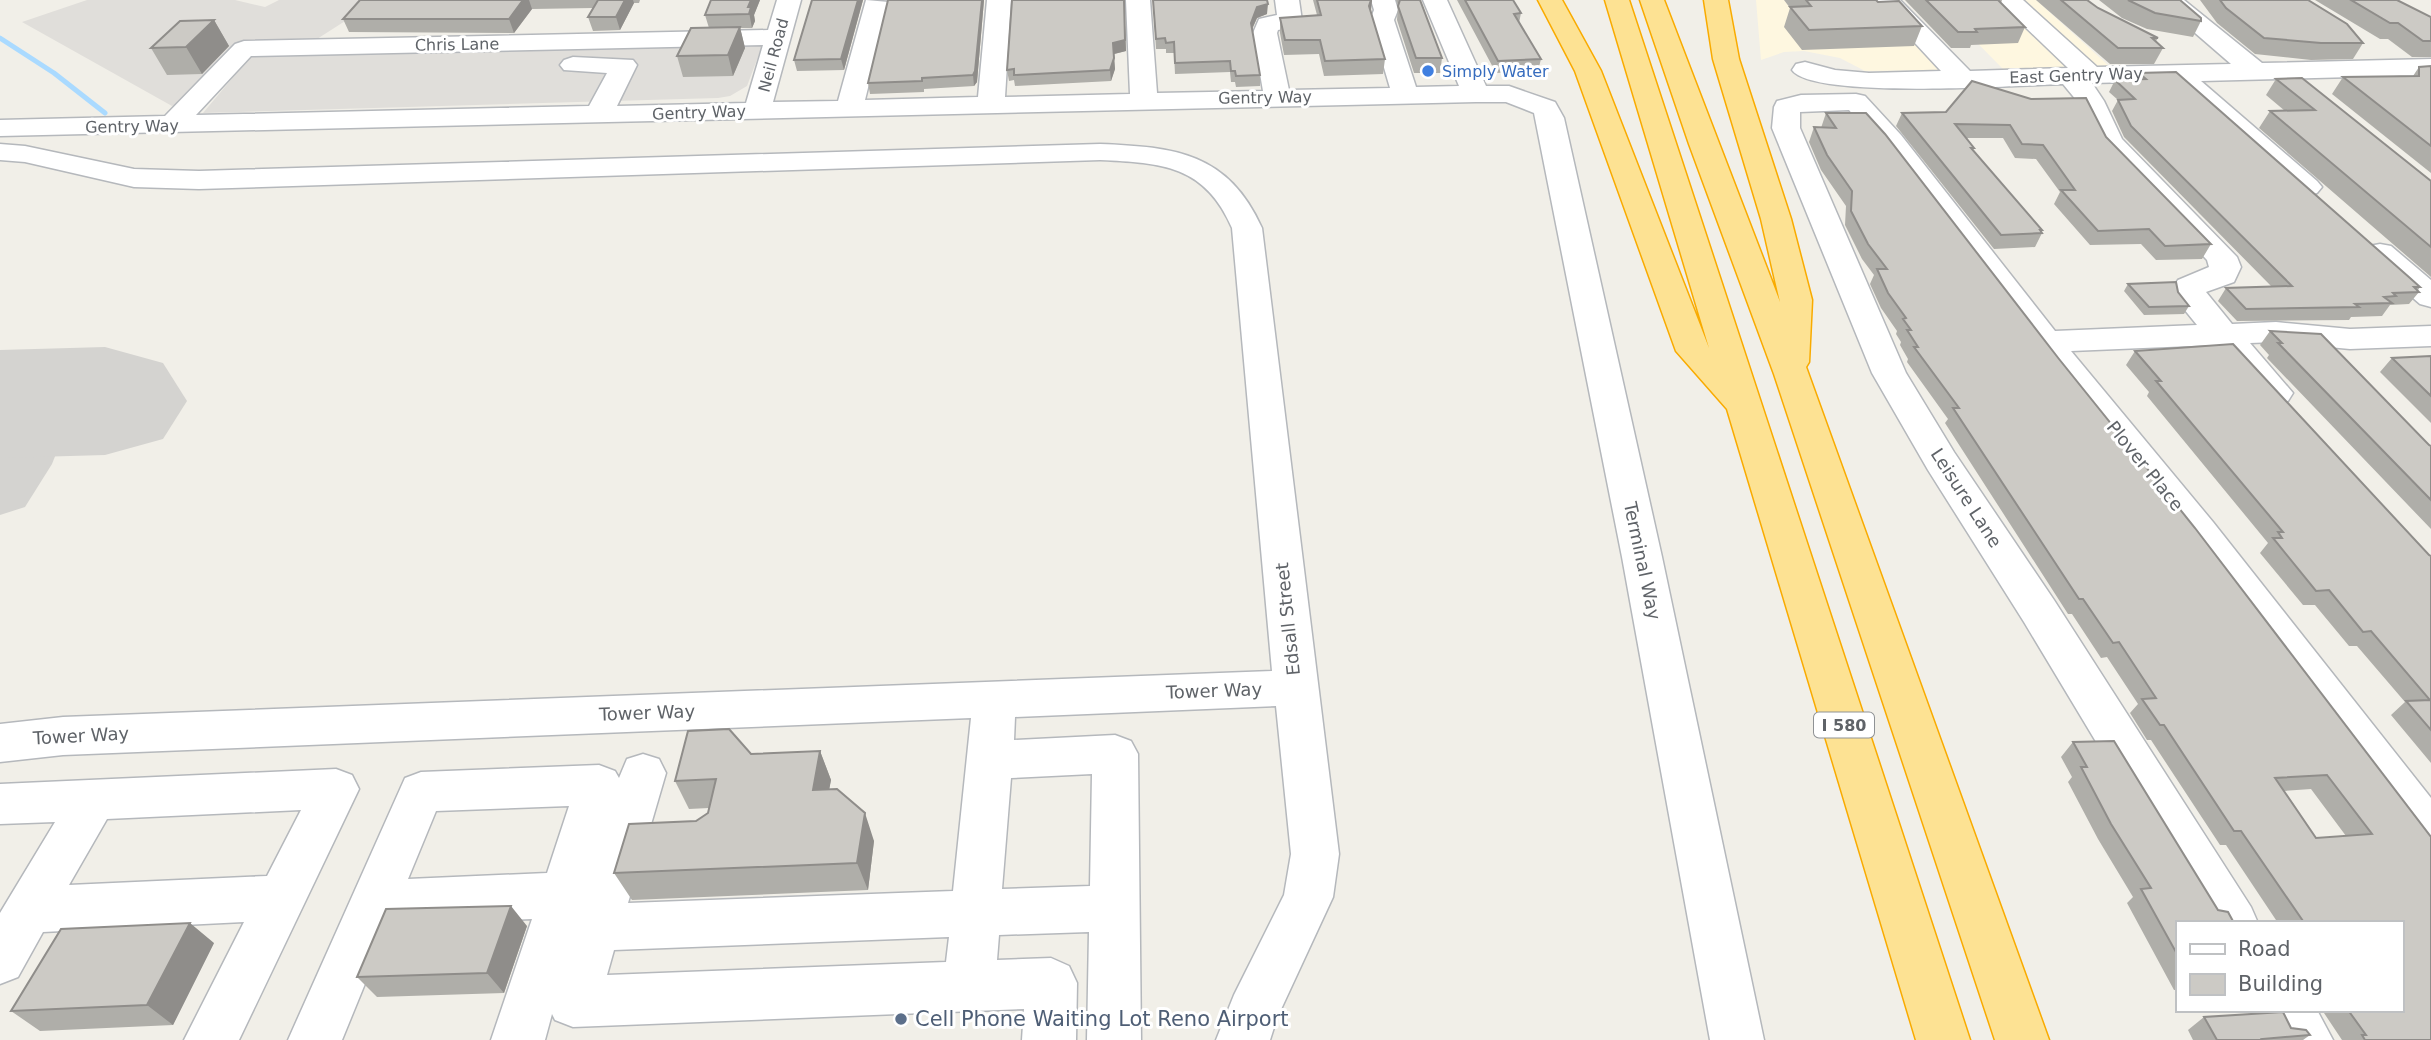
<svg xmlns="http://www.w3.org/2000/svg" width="2431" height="1040" viewBox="0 0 2431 1040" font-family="'DejaVu Sans',sans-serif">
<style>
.commercial{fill:#fef7e0}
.industrial{fill:#e0deda}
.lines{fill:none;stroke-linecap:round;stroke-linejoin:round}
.stream{stroke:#aadaff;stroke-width:5}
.taxiway{fill:#d4d3d0;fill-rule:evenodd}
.runway{fill:#d4d3d0;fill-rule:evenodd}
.minor-casing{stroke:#b5b8bc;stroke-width:3}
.highway-casing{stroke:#f9ab00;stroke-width:3}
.minor{fill:#fff;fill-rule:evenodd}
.highway{fill:#fde293;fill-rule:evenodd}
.wall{fill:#afaea9;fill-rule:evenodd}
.shaded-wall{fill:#8f8d8a}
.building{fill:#cccac5;stroke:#8f8d8a;stroke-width:2;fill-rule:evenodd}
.shop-dot{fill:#3f7fe0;stroke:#fff;stroke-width:2.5}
.service-dot{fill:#5c6f8a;stroke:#fff;stroke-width:2.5}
.labels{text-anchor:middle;stroke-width:6;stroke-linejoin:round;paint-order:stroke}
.far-street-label{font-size:16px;fill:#5f6368;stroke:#fff}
.far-shop-label{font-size:16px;fill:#366cbe;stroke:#fff;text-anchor:start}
.shield{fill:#fff;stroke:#8f9295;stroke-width:2}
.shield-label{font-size:16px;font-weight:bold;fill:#5f6368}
.street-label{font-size:18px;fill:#5f6368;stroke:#fff}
.near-service-label{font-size:21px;fill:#4e5e75;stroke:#fff;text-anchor:start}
</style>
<rect width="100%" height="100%" fill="#f1efe8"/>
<!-- commercial -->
<path class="commercial" d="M1756,0H1823L1881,6L1943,70L1865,71L1840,58L1804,51L1784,52L1761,60Z
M1935,0H2036L2109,66L2003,69Z"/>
<!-- industrial -->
<path class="industrial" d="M87,0H235L265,7L279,0H378L317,39L248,40L189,99L172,106L22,22Z
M764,41L747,86L730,96L718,98L203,113L250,57L264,53Z"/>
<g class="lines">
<!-- stream -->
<path class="stream" d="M0,38L54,73L105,113"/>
<!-- taxiway -->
<path class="taxiway" d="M43,381L66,388L76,403L52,464L25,507L0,515V426L20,388Z"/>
<!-- runway -->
<path class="runway" d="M105,347L163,363L187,401L163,439L105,455L0,458V350Z"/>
<!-- minor casing -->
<g class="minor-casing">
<path id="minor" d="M777,0H801L773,102L838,101L866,0L889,2L865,100L978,97L987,0H1011L1005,97L1130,94L1126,0H1150L1157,93L1263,91L1253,33L1259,19L1277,15L1275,0H1299L1302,21L1299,26L1278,30L1277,33L1289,90L1390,88L1370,20L1374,10L1371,0H1395L1398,10L1394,20L1416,87L1459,86L1423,0H1447L1486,86H1509L1555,102L1564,118L1662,557L1764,1040H1710L1622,557L1534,113L1506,102H1476L0,136V120L165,116L235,44L244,41L768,30ZM763,45L746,103L617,106L637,65L633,60L573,57L564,60L560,65L564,70L607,73L589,106L196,115L251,56Z
M1875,0H1900L1970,71L2068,68L1997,0H2023L2097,67L2231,64L2157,0H2184L2262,63L2431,59V75L2201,81L2317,181L2322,187L2317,193L2307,196L2297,193L2171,81L2092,83L2104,101L2122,139L2237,257L2241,267L2234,282L2206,292L2232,324L2276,322L2350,329L2431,326V346L2350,349L2276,342L2250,343L2293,393L2288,401L2276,404L2264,401L2215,345L2071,351L2213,522L2431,798V855L2414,849L2185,542L2052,373L1881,147L1849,110L1800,112V128L1906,373L1954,452L2054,600L2251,907L2258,923H2205L2024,622L1928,470L1872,373L1772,128L1774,107L1777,101L1801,95L1856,94L1865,96L1901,135L2055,331L2197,325L2175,298L2173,287L2178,280L2209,267L2207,260L2101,149L2077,101L2063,84C2020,85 1813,100 1792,70L1796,64L1805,62L1835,70L1869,73L1941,71Z
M0,144L25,146L134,169L199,171L1100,144C1176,147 1228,153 1262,228L1339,854L1333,897L1277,1018L1270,1040H1216L1234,995L1284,895L1291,854L1276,706L1015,717L1014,740L1115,735L1131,741L1138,754L1141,1040H1087L1089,932L999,935L997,960L1051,958L1069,966L1077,983L1076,1040H1022L1024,1009L573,1027L555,1020L552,1014L545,1040H491L532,919L389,925L342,1040H288L405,778L421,772L599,765L615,771L619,778L627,759L643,754L659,759L666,773L628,903L953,891L971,718L63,755L0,762V724L63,717L1272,671L1232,228C1205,165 1162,163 1100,160L199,189L134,187L25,162L0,160ZM1092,774L1090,886L1002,889L1011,778ZM569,806L547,873L408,879L436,811ZM949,937L946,962L607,975L614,950Z
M2380,244L2391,246L2431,280V307L2420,304L2369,260L2364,253L2369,246Z
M336,769L352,775L359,789L239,1040H184L244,922L43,932L18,977L0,984V913L55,822L0,824V784ZM301,810L267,876L69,885L107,819Z
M2261,1010H2317L2333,1040H2276Z"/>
</g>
<!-- highway casing -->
<g class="highway-casing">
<path id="highway" d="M1538,0H1562L1601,71L1709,348L1605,0H1629L1970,1040H1916L1727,409L1676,351L1575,71Z
M1640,0H1664L1780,302L1761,219L1713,59L1704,0H1728L1739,59L1791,219L1812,300L1809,362L1806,367L2049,1040H1995L1774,374L1689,144Z"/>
</g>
<!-- minor -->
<use href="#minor" class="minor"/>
<!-- highway -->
<use href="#highway" class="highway"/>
</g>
<!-- wall -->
<path class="wall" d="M360,0H640L639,3H634L620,30L593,31L588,17L593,8L532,9L514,33L349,32L343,19Z
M711,0H760L754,15L755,21L752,28H740L745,48L733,76L683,77L677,56L709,28L705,15Z
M812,0H863L844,70L797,71L794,60Z
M888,0H984L977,82L974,86L924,89V92L870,94L868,83Z
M1124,0L1126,51L1114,54L1115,69L1111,81L1015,86L1014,80L1009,81L1007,70Z
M1153,0L1267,14L1257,18L1252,30L1260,75V86L1236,87L1235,82H1231L1230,72L1175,74L1174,53H1166V49H1156Z
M1313,0H1372L1370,12L1385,59L1383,74L1324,76L1319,54L1284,55L1280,33V18L1317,15Z
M1396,0H1420L1442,58L1440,73H1414L1397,20L1398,5Z
M1457,0H1513L1521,13L1519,23L1541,59L1538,71L1496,73Z
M1784,0H1876L1922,26L1914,46L1802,50L1784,27L1790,8Z
M1905,0H2002L2001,3L2025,27L2018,43L1971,45L1970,48H1951Z
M2036,0H2087L2098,8L2158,38L2156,41L2163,48L2154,64H2110Z
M2099,0H2180L2201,21L2193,37L2147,29L2122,18Z
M2200,0H2308L2363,43L2353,59L2311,60L2255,54L2217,23Z
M2315,0H2397L2431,17V57H2412L2388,39H2380Z
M214,20L229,46L202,74L167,75L151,48Z
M2431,66V173L2332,94L2343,77L2413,76L2419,67Z
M2139,73L2420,287L2418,290L2419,292L2409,304L2390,305L2382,316L2351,317L2349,320L2237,321L2218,301L2226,288L2272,287L2124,137L2112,111L2118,100L2109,92L2115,80H2135Z
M2276,79L2431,181V277L2259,128L2270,111H2285L2266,95Z
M1946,112L2106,137L2211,244L2202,259L2156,260L2141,244L2090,245L2054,204L2060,192L2036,159L2015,158L2003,138H1967L1974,148L1973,150L2042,230L2041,232L2042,233L2035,247L1994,249L1896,126L1902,113Z
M1826,113L2430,836L2431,1040H2342L2322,1010H2401V923H2278L2226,845H2220L2151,740H2147L2130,713L2138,704L2107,657L2101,658L2072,614H2068L1945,423L1948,419L1907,362L1908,359L1900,345L1901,342L1896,334L1897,331L1881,308L1870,284L1874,275L1862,259L1845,225L1846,206L1821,170L1809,142L1814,127L1821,128ZM2311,789L2346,836L2316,838L2284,791Z
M2128,284L2178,292L2189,306L2184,314L2144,315L2124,291Z
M2270,331L2431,446V529L2267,358L2269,355L2260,345Z
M2135,351L2431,556V763L2391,715L2405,702L2357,646H2349L2315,605H2303L2260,553L2268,543L2147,396L2149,392L2126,365Z
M2431,356V423L2380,372L2392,358Z
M2073,742L2177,923V990H2174L2127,903L2133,897L2098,839L2068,782L2072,777L2061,757Z
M820,751L831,780L829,789L874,841L868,890L632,900L614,873L708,813L709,808L689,809L675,781L751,754Z
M527,926L504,993L377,997L357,977Z
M214,943L173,1025L40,1031L11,1011Z
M2204,1017L2291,1028L2310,1035L2303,1040H2193L2188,1030Z"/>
<!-- shaded-wall -->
<path class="shaded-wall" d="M523,0H529L532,9L514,33L509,19Z
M625,0H633L634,3L620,30L616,17Z
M751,0H760L754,15L755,21L752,28L748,7Z
M858,0H863L844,70L841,59Z
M982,0H984L977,82L974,86L973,75Z
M1124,0L1126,51L1114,54L1113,43Z
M1371,0H1372L1371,10L1367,21L1369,6Z
M1268,4L1267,14L1257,18L1250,33L1251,23L1257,7Z
M214,20L229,46L202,74L186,47Z
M740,27L745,48L733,76L728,55Z
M1114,58L1115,69L1111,81L1110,70Z
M820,751L831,780L824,818L813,790Z
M865,813L874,841L868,890L857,863Z
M511,906L527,926L504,993L487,973Z
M190,923L214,943L173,1025L147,1005Z"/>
<!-- building -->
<path class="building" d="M360,0H523L509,19H343Z
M598,0H625L616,17H588Z
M711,0H751L748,7H751L749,14L705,15Z
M812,0H858L841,59L794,60Z
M888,0H982L975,71L973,75L922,78V81L868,83Z
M1012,0H1124L1125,40L1113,43L1114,58L1110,70L1014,75V69L1007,70Z
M1153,0H1267L1268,4L1257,7L1251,23L1260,75L1236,76L1235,71H1231L1230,61L1175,63L1174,42L1166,43L1165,38L1156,39Z
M1317,0H1371L1369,6L1385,59L1325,61L1320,40H1285L1280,18L1321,15Z
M1400,0H1420L1442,58H1416L1398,6Z
M1465,0H1513L1521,13L1514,14L1541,59L1498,61Z
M1806,0H1876L1878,2L1899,1L1922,26L1809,30L1790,7L1811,6Z
M1926,0H1998L2025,27L1975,29L1977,32H1958Z
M2061,0H2087L2098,8L2158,38H2152L2163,48H2118Z
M2128,0H2180L2201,18V21L2155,13Z
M2220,0H2308L2347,24L2363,43H2321L2264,38L2226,8Z
M2351,0H2397L2431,17V41H2423L2398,23H2390Z
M214,20L186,47L151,48L180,21Z
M740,27L728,55L677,56L691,28Z
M2431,66V146L2343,77L2419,76V67Z
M2176,72L2410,278L2420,287H2414L2419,292L2393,293L2396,296L2384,297L2392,303L2355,304L2359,307L2246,309L2226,288L2292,286L2131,126L2118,100L2135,99L2115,80L2146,79L2139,73Z
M2302,78L2431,181V247L2270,111L2315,110L2276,79Z
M1972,81L2031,99L2086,98L2106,137L2211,244L2165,246L2149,229L2098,231L2061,190H2075L2043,145L2022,144L2010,125L1955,124L1974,148H1971L2042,230H2040L2042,233L2001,235L1902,113L1946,112Z
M1826,113H1866L1885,134L2059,359L2195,528L2431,837V1040H2365L2362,1035H2366L2348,1010H2401V923H2301L2300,921H2303L2241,831H2234L2164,725H2160L2142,699L2156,698L2119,642L2113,643L2083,599H2079L1953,408H1959L1914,347H1918L1907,330H1911L1903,319L1906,318L1888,293L1877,269H1887L1868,244L1851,211L1852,191L1827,155L1814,127L1836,128ZM2327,775L2372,834L2316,838L2275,778Z
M2176,282L2178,292L2189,306L2149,307L2128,284Z
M2270,331L2321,334L2429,445L2431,446V500L2278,343H2282Z
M2233,344L2429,555L2431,556V730L2406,701L2430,700L2371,631L2363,632L2329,590L2316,591L2273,538H2282L2278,532H2283L2156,381H2161L2135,351Z
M2431,356V396L2392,358Z
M729,729L751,754L820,751L813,790L837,789L865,813L857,863L614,873L629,824L696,821L708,813L716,779L675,781L688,731Z
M2114,741L2218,910L2228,912L2234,923H2177V954L2141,889L2151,888L2111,824L2081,767H2087L2073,742Z
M511,906L487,973L357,977L386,909Z
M190,923L147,1005L11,1011L61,929Z
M2283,1012L2291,1028L2306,1030L2310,1035L2262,1039L2263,1040H2217L2204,1017Z"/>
<!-- markers -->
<circle class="shop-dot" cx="1428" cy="71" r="7"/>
<circle class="service-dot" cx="901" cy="1019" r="7"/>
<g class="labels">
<!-- far-street labels -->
<g class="far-street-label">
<text transform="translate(457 44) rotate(-1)" y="6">Chris Lane</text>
<text transform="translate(773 55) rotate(-75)" y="6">Neil Road</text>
<text transform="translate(2076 75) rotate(-2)" y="6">East Gentry Way</text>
<text transform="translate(1265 97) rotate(-1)" y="6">Gentry Way</text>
<text transform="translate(699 112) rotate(-2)" y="6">Gentry Way</text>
<text transform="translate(132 126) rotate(-1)" y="6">Gentry Way</text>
</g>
<!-- far-shop labels -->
<g class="far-shop-label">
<text x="1442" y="77">Simply Water</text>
</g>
<!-- shield labels -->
<rect class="shield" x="1814" y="712.5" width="60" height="25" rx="5"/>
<g class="shield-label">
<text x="1844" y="731">I 580</text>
</g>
<!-- street labels -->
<g class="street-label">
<text transform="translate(2145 466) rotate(51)" y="6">Plover Place</text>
<text transform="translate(1966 498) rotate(57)" y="6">Leisure Lane</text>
<text transform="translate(1642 561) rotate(78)" y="6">Terminal Way</text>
<text transform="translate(1288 619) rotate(-96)" y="6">Edsall Street</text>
<text transform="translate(1214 691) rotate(-2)" y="6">Tower Way</text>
<text transform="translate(647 713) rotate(-2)" y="6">Tower Way</text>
<text transform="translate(81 736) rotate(-3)" y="6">Tower Way</text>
</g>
<!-- near-service labels -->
<g class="near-service-label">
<text x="915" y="1026">Cell Phone Waiting Lot Reno Airport</text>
</g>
</g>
<!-- legend -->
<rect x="2176" y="921" width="228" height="91" fill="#ffffff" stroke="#bfc1c3" stroke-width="2"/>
<rect x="2190" y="944" width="35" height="10" fill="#ffffff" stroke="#bfc1c3" stroke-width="2"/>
<text x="2238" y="956" font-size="21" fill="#5f6368">Road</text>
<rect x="2190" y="974" width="35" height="21" fill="#cccac5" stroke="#bfc1c3" stroke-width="2"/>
<text x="2238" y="991" font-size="21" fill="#5f6368">Building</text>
</svg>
